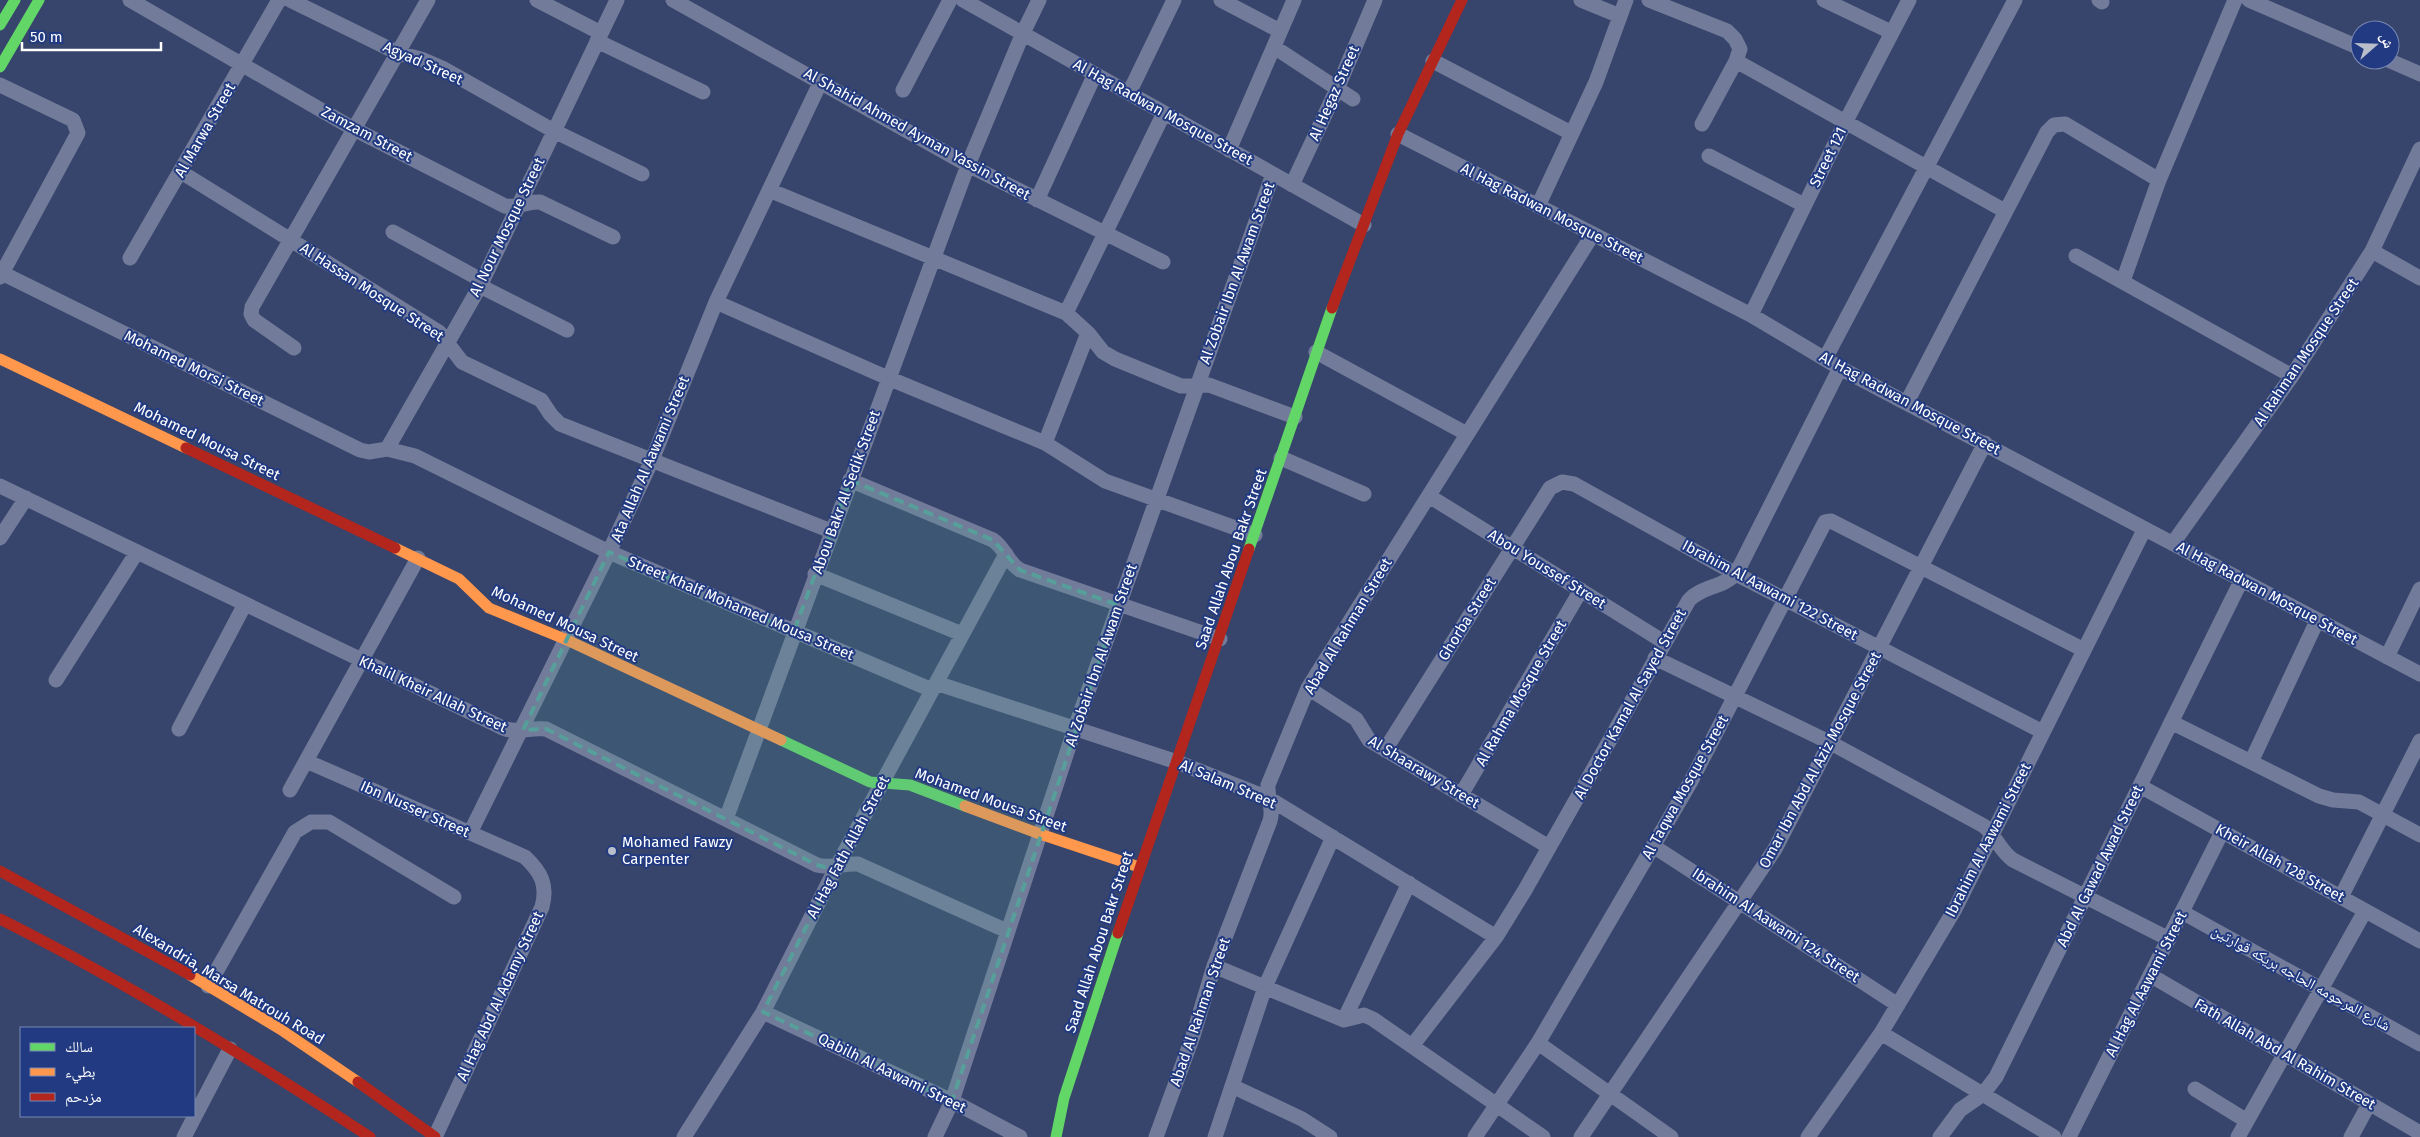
<svg xmlns="http://www.w3.org/2000/svg" width="2420" height="1137" viewBox="0 0 2420 1137" font-family="'Fira Sans','Noto Naskh Arabic',sans-serif">
<style>
.lines{fill:none;stroke-linecap:round;stroke-linejoin:round}
.street{stroke:#727b99;stroke-width:15}
.fast{stroke:#63d668;stroke-width:11}
.slow{stroke:#ff974d;stroke-width:11}
.jam{stroke:#b3261e;stroke-width:11}
.marked{fill:#579f9a;fill-opacity:0.2;stroke:#579f9a;stroke-width:4;stroke-dasharray:10 6;stroke-linejoin:round}
.poi-dot{fill:#b9becb;stroke:#213a81;stroke-width:2}
.labels{text-anchor:middle;stroke-width:4;stroke-linejoin:round;paint-order:stroke}
.street-label{font-size:15px;fill:#fff;stroke:#213a81}
.poi-label{font-size:15px;fill:#fff;stroke:#213a81;text-anchor:start}
</style>
<rect width="100%" height="100%" fill="#37446b"/>
<g class="lines">
<!-- street -->
<path class="street" d="M130,0L354,129L505,206C518,208 527,201 540,202L613,237
M290,0L398,53L421,59L444,69L554,131L642,174
M537,0L601,33
M673,0L968,165L1163,262
M963,0L1364,225
M1221,0L1280,31
M1581,0L1620,16
M1649,0L1727,31L1735,39L1740,49L1736,61L1702,124
M1824,0L1891,32
M2099,0L2102,2
M2249,0L2360,48
M597,41L703,92
M1274,47L1353,99
M2388,60L2420,74
M1433,61L1571,133
M1736,61L2005,211
M0,85L73,120L78,133L0,277
M903,90L950,0
M1129,93L1174,0
M1398,134L1751,315L1840,368L2420,674
M1229,150L1294,0
M1709,156L1804,205
M181,172L439,332L462,362L541,400L551,415L560,424L831,531
M1292,185L1337,89L1375,0
M769,190L1066,313L1088,333L1103,352L1115,359L1181,386L1209,385L1295,417
M1037,200L1095,74
M1538,206L1596,82L1626,0
M393,232L483,281
M2372,251L2420,278
M2076,256L2292,376
M130,258L279,0
M2,273L360,450L369,452L387,449L415,456L609,552L932,690
M2123,281L2159,180L2235,0
M480,286L567,330
M716,302L888,378L1045,443L1105,481L1255,535
M1066,313L1164,113
M1751,315L1846,121L1909,0
M294,348L254,320L251,314L252,307L428,0
M1316,352L1467,434
M1825,359L2015,0
M1907,402L2047,132L2054,125L2065,124L2159,180
M1045,443L1088,333
M387,449L480,286L617,0
M1281,458L1364,494
M850,480L993,540C1005,548 1007,562 1020,570L1220,639
M0,486L503,728C517,734 531,727 546,729L817,865C831,869 843,863 858,864L1007,931
M1429,496L1664,642
M0,538L26,498
M2173,543L2292,376L2372,251L2420,149
M815,574L962,634
M2387,657L2420,589
M1655,658L1831,743L1984,826C1996,836 2000,851 2013,860L2169,939
M56,680L137,552
M936,683L1177,762L1268,798L1496,937
M1308,688L1356,719L1369,740L1549,847
M2171,722L2319,796L2333,800L2359,802L2420,835
M179,729L245,604
M1385,750L1550,488L1562,482L1574,484L1736,574L2043,732
M306,761L525,857C541,872 548,885 542,907L435,1137
M2251,762L2317,621
M2140,786L2420,941
M290,790L418,558
M1461,795L1581,590
M726,819L968,165L1023,33L1039,0
M470,833L609,552L652,460L716,302L821,81
M1653,846L1898,1005
M2341,897L2420,741
M2182,912L2420,1044
M1214,966L1344,1020L1364,1015L1373,1019L1543,1137
M2150,975L2420,1133
M208,986L295,832L311,822H329L454,897
M763,1012L952,1101L1020,1137
M1344,1020L1409,883
M1881,1033L2054,1137
M1538,1043L1671,1137
M1412,1046L1496,937L1525,890L1689,600C1702,586 1722,588 1736,574L1840,368
M1232,1086L1302,1119L1330,1137
M2195,1089L2247,1121
M184,1137L230,1049
M684,1137L763,1012L837,866L1006,554
M935,1137L952,1101L1075,728L1273,174
M1156,1137L1193,1036L1214,966L1270,821C1274,808 1267,798 1268,785L1308,688L1593,234
M1215,1137L1265,987L1333,837
M1475,1137L1538,1043L1690,783L1825,522L1831,521L2084,650
M1581,1137L1775,849L1985,443
M1808,1137L1881,1033L1955,909L2144,530
M1940,1137L1960,1110L1983,1094L1996,1077L2241,581
M2069,1137L2222,832
M2238,1137L2365,911
M2351,1137L2369,1104"/>
<!-- fast -->
<path class="fast" d="M0,25L15,0
M0,67L39,0
M1249,549L1332,308
M781,740L870,782L910,785L965,806
M1056,1137L1064,1098L1118,933"/>
<!-- slow -->
<path class="slow" d="M0,359L186,448
M395,548L459,579L489,608L567,640L781,740
M965,806L1040,834L1139,867
M190,975L280,1029L358,1082"/>
<!-- jam -->
<path class="jam" d="M1332,308L1398,134L1462,0
M186,448L395,548
M0,871L190,975
M0,919C128,983 250,1059 370,1137
M1118,933L1249,549
M358,1082L435,1137"/>
</g>
<!-- marked area -->
<path class="marked" d="M850,480L993,540L1020,570L1118,605L952,1101L763,1012L835,870L817,865L546,729L523,730L609,552L794,631Z"/>
<!-- markers -->
<circle class="poi-dot" cx="612" cy="851" r="5"/>
<g class="labels">
<!-- street labels -->
<g class="street-label">
<text transform="translate(423 63) rotate(24)" y="5">Agyad Street</text>
<text transform="translate(1334 93) rotate(-66)" y="5">Al Hegaz Street</text>
<text transform="translate(1163 112) rotate(29)" y="5">Al Hag Radwan Mosque Street</text>
<text transform="translate(205 130) rotate(-60)" y="5">Al Marwa Street</text>
<text transform="translate(367 134) rotate(28)" y="5">Zamzam Street</text>
<text transform="translate(917 134) rotate(29)" y="5">Al Shahid Ahmed Ayman Yassin Street</text>
<text transform="translate(1828 157) rotate(-64)" y="5">Street 121</text>
<text transform="translate(1552 213) rotate(27)" y="5">Al Hag Radwan Mosque Street</text>
<text transform="translate(507 227) rotate(-64)" y="5">Al Nour Mosque Street</text>
<text transform="translate(1237 273) rotate(-70)" y="5">Al Zobair Ibn Al Awam Street</text>
<text transform="translate(372 292) rotate(33)" y="5">Al Hassan Mosque Street</text>
<text transform="translate(2306 352) rotate(-56)" y="5">Al Rahman Mosque Street</text>
<text transform="translate(194 368) rotate(26)" y="5">Mohamed Morsi Street</text>
<text transform="translate(1910 403) rotate(28)" y="5">Al Hag Radwan Mosque Street</text>
<text transform="translate(207 441) rotate(26)" y="5">Mohamed Mousa Street</text>
<text transform="translate(650 459) rotate(-67)" y="5">Ata Allah Al Aawami Street</text>
<text transform="translate(846 492) rotate(-70)" y="5">Abou Bakr Al Sedik Street</text>
<text transform="translate(1231 559) rotate(-71)" y="5">Saad Allah Abou Bakr Street</text>
<text transform="translate(1547 569) rotate(32)" y="5">Abou Youssef Street</text>
<text transform="translate(1770 590) rotate(28)" y="5">Ibrahim Al Aawami 122 Street</text>
<text transform="translate(2267 593) rotate(28)" y="5">Al Hag Radwan Mosque Street</text>
<text transform="translate(741 608) rotate(23)" y="5">Street Khalf Mohamed Mousa Street</text>
<text transform="translate(1467 619) rotate(-58)" y="5">Ghorba Street</text>
<text transform="translate(565 624) rotate(25)" y="5">Mohamed Mousa Street</text>
<text transform="translate(1348 626) rotate(-59)" y="5">Abad Al Rahman Street</text>
<text transform="translate(1101 655) rotate(-71)" y="5">Al Zobair Ibn Al Awam Street</text>
<text transform="translate(1521 693) rotate(-60)" y="5">Al Rahma Mosque Street</text>
<text transform="translate(433 694) rotate(25)" y="5">Khalil Kheir Allah Street</text>
<text transform="translate(1630 704) rotate(-61)" y="5">Al Doctor Kamal Al Sayed Street</text>
<text transform="translate(1820 760) rotate(-62)" y="5">Omar Ibn Abd Al Aziz Mosque Street</text>
<text transform="translate(1424 772) rotate(31)" y="5">Al Shaarawy Street</text>
<text transform="translate(1228 784) rotate(23)" y="5">Al Salam Street</text>
<text transform="translate(1685 787) rotate(-61)" y="5">Al Taqwa Mosque Street</text>
<text transform="translate(991 800) rotate(20)" y="5">Mohamed Mousa Street</text>
<text transform="translate(415 809) rotate(24)" y="5">Ibn Nusser Street</text>
<text transform="translate(1988 840) rotate(-63)" y="5">Ibrahim Al Aawami Street</text>
<text transform="translate(848 847) rotate(-62)" y="5">Al Hag Fath Allah Street</text>
<text transform="translate(2280 863) rotate(29)" y="5">Kheir Allah 128 Street</text>
<text transform="translate(2100 866) rotate(-64)" y="5">Abd Al Gawad Awad Street</text>
<text transform="translate(1776 925) rotate(33)" y="5">Ibrahim Al Aawami 124 Street</text>
<text transform="translate(1099 942) rotate(-72)" y="5">Saad Allah Abou Bakr Street</text>
<text transform="translate(2301 978) rotate(29)" y="5">شارع المرحومه الحاجه بريكه قوارتين</text>
<text transform="translate(229 984) rotate(31)" y="5">Alexandria, Marsa Matrouh Road</text>
<text transform="translate(2146 984) rotate(-63)" y="5">Al Hag Al Aawami Street</text>
<text transform="translate(500 996) rotate(-65)" y="5">Al Hag Abd Al Adamy Street</text>
<text transform="translate(1200 1012) rotate(-71)" y="5">Abad Al Rahman Street</text>
<text transform="translate(2285 1054) rotate(30)" y="5">Fath Allah Abd Al Rahim Street</text>
<text transform="translate(892 1073) rotate(26)" y="5">Qabilh Al Aawami Street</text>
</g>
<!-- poi labels -->
<g class="poi-label">
<text x="622" y="847">Mohamed Fawzy<tspan x="622" dy="17">Carpenter</tspan></text>
</g>
</g>
<!-- legend -->
<rect x="20" y="1027" width="175" height="90" fill="#213a81" stroke="#7a89b3"/>
<rect x="30" y="1043" width="25" height="8" fill="#63d668" stroke="#7a89b3"/>
<text x="65" y="1052" font-size="15" fill="#ffffff">سالك</text>
<rect x="30" y="1068" width="25" height="8" fill="#ff974d" stroke="#7a89b3"/>
<text x="65" y="1077" font-size="15" fill="#ffffff">بطيء</text>
<rect x="30" y="1093" width="25" height="8" fill="#b3261e" stroke="#7a89b3"/>
<text x="65" y="1102" font-size="15" fill="#ffffff">مزدحم</text>
<!-- north arrow -->
<g transform="translate(2375 45) rotate(70)"><circle r="24" fill="#213a81" stroke="#7a89b3"/>
<path d="M0-4L9 19L0 12L-9 19Z" fill="#b9becb"/>
<text y="-8" font-size="14" font-weight="bold" text-anchor="middle" fill="#ffffff">ش</text>
</g>
<!-- scale -->
<path d="M22 42v8h139v-8" fill="none" stroke="#ffffff" stroke-width="2.5"/>
<text x="30" y="42" font-size="15" fill="#ffffff" stroke="#213a81" stroke-width="4" paint-order="stroke">50 m</text>
</svg>
